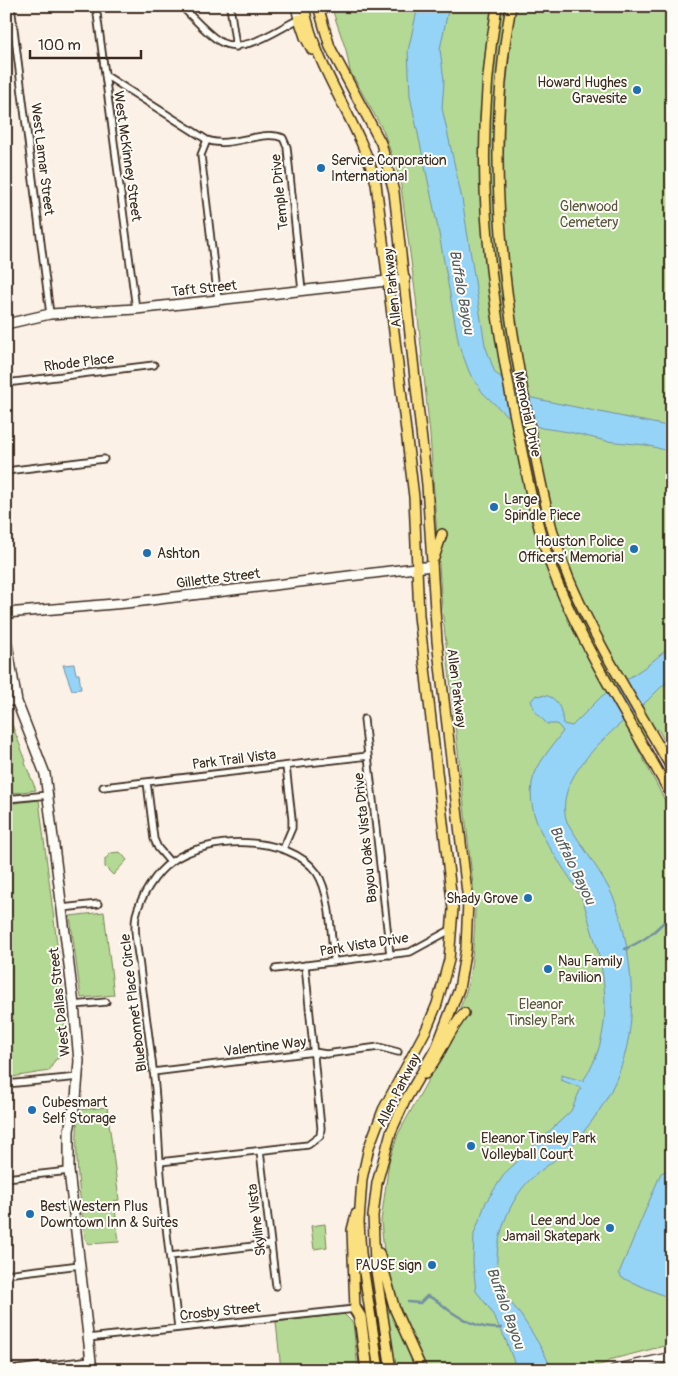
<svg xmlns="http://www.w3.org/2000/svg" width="678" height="1376" viewBox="0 0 678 1376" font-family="Pangolin,sans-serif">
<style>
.green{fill:#b4d994;stroke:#788259}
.water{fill:#96d4f7;stroke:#7290a0}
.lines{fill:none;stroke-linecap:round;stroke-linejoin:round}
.stream{stroke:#7290a0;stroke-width:2.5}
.street-casing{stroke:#3b2a1e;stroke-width:9}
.secondary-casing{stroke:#3b2a1e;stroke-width:12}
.primary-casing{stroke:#3b2a1e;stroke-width:12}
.highway-casing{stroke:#3b2a1e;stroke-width:15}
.street{stroke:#fdfcf7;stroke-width:5.5}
.secondary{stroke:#fdfcf7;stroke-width:9}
.primary{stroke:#fbe080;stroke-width:9}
.highway{stroke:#fbe080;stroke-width:11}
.poi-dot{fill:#1f6fb2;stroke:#fdfcf7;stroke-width:2}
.labels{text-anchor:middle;stroke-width:4;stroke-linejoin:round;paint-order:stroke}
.poi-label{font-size:14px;fill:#3b2a1e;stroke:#fdfcf7;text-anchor:start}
.street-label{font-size:14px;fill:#3b2a1e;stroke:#fdfcf7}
.park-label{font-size:14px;fill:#59563c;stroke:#fdfcf7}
.water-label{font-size:15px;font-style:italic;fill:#565d5f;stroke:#fdfcf7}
</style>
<rect width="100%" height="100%" fill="#fcf1e7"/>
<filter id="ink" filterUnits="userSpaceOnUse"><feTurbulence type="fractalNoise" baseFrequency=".02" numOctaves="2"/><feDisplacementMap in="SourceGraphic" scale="10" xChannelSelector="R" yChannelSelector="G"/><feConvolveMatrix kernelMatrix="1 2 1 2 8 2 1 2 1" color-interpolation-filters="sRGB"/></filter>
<g filter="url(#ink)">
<!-- green -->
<path class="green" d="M331,6H672V755L658,729L635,743L672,814V1344L609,1360L607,1363L581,1370H427L408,1332L402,1317L394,1286L386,1272L381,1221L389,1162L398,1134L454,1033C455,1016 463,1003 467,988C473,960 475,932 475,903L442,608L430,435L416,298L400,179L383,130L350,71L346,50Z
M6,709L26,761L25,763L36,790L6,794Z
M39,800L63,992L66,1049L63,1056L55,1060L49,1071L6,1078V804Z
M120,852L127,860L113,875L105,867V859L111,853Z
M104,912L114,995L81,998L70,916Z
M107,1107L119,1200L114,1201L119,1242L88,1244L85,1238C80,1195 73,1153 79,1110Z
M325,1224L327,1247L314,1249L311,1226Z
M382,1278L419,1370H396Z
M344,1314L353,1323L358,1370H281L276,1322Z"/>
<!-- water -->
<path class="water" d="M418,6H449L440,49L444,81L442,108L462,199L485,345L495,373L532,398L672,427V452L646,445L606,441L569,432L542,428L506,415L483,393L470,374L459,345L438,228L410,96L408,51Z
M672,645V677C663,685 655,693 647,701C616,728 551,776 567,822C580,844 605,877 614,899C622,919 626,941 629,962C638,1035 624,1087 574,1143C562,1156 547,1165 534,1176C509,1197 492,1244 498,1276C501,1293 512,1303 522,1317C533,1334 544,1351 552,1370H517L505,1338L490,1309L476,1291L473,1263L474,1234L486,1202L505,1173L571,1111L581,1088L561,1080V1075L583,1081C614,1036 608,978 591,928C588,919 586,908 582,899C564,862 525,828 532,783C535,765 553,746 563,731L557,724H547L535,711L531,701L536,695C540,697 543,694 548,696C560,700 562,713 563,724L572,726L602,696L648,665Z
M74,664L76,674H79L81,689L72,690L63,665Z
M666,1171L672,1173V1299L622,1278L619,1273L661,1173Z"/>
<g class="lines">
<!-- stream -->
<path class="stream" d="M625,949C647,939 652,934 669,917L672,918
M408,1302L420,1303L427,1296C437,1299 442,1305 450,1311C466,1322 483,1330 502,1328"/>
<!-- street casing -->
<g class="street-casing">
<path id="street" d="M11,6L50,314
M96,6L136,309
M181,6C193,17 205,32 219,41C243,56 276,30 299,19
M230,6L236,47
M105,75L207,140C230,149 262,129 283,138L287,147L302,291
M207,140L201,155L218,300
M6,383L154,365
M6,471L104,459
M6,703L17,702
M364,719L390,955
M147,782L154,839L158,848L170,862
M103,787L368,756
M6,799L49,795
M283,849L292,828V819L286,766
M62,908L98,904
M275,969L410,952L452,929
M74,1005L106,1002
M153,1072L314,1052L326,1054L379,1047L398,1052
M6,1084L79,1077
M260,1151L276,1286
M160,1162L308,1145L320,1136L321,1128L305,965
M6,1178L69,1171
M170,1256L271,1244
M6,1274L80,1265
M178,1328C172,1273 164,1218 160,1163C158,1132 157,1100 153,1069C149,1035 144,1002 140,968C138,951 133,932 136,915C140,898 156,872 171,862C207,835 289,834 317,873C331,894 331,937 334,962
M88,1338L355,1309
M6,1345L9,1370
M9,1370L91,1360"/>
</g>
<!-- secondary casing -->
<g class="secondary-casing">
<path id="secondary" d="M296,6L299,19
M6,324L50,314L136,309L405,279
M6,613L126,603L432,566
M6,638L17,702L45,774L74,1005L79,1061L76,1099L69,1130V1171L92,1370
M614,1370L672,1357"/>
</g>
<!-- primary casing -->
<g class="primary-casing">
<path id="primary" d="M304,6C316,71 359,121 376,183L414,497L419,616L453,909L449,960L437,1004L427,1028L383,1110L369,1147L362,1179L359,1222L361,1253L379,1370
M318,6L330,47L381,143L394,192L427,485L437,641L468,901L466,948L459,989L437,1046L405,1101L391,1132L377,1183L373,1216L375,1264L391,1370
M497,6C472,154 487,282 517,427C528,480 537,534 558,584C589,658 634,726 672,797
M511,6C485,150 501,286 530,428C540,479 549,530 569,579C597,645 637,707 672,769
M299,19L305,37L312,50
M434,558L442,534
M425,1074C441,1055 448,1032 464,1013
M379,1253L395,1310L422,1370
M355,1309L352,1230L356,1214"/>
</g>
<!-- highway casing -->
<g class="highway-casing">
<path id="highway" d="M355,1309L360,1317L367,1370"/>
</g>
<!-- street -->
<use href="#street" class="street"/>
<!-- secondary -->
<use href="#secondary" class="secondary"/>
<!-- primary -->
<use href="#primary" class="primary"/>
<!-- highway -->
<use href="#highway" class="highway"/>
</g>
</g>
<!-- markers -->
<g class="poi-dot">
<circle cx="637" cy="90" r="5"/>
<circle cx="321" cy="168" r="5"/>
<circle cx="494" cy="507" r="5"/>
<circle cx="634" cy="549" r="5"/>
<circle cx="147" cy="553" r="5"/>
<circle cx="528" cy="898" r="5"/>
<circle cx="548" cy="969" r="5"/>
<circle cx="32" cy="1110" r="5"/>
<circle cx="471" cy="1146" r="5"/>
<circle cx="30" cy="1214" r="5"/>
<circle cx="610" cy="1228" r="5"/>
<circle cx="432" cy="1265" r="5"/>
</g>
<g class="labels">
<!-- poi labels -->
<g class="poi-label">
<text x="627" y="87" text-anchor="end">Howard Hughes<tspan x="627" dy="16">Gravesite</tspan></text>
<text x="331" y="165">Service Corporation<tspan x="331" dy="16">International</tspan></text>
<text x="504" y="504">Large<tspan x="504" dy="16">Spindle Piece</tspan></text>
<text x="624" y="546" text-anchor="end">Houston Police<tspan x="624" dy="16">Officers' Memorial</tspan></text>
<text x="157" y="558">Ashton</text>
<text x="518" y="903" text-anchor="end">Shady Grove</text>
<text x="558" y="966">Nau Family<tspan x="558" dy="16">Pavilion</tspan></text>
<text x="42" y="1107">Cubesmart<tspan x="42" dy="16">Self Storage</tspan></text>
<text x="481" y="1143">Eleanor Tinsley Park<tspan x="481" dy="16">Volleyball Court</tspan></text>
<text x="40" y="1211">Best Western Plus<tspan x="40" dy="16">Downtown Inn &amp; Suites</tspan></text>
<text x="600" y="1225" text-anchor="end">Lee and Joe<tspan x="600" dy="16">Jamail Skatepark</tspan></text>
<text x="422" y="1270" text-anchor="end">PAUSE sign</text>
</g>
<!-- street labels -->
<g class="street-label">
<text transform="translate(128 156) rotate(82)" y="5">West McKinney Street</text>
<text transform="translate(43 159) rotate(83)" y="5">West Lamar Street</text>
<text transform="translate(279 192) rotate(-96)" y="5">Temple Drive</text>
<text transform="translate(204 288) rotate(-6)" y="5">Taft Street</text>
<text transform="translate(392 288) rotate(-96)" y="5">Allen Parkway</text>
<text transform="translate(79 362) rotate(-7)" y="5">Rhode Place</text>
<text transform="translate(528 414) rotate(78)" y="5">Memorial Drive</text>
<text transform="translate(218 578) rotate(-7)" y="5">Gillette Street</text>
<text transform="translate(457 688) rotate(83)" y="5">Allen Parkway</text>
<text transform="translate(234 759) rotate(-7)" y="5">Park Trail Vista</text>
<text transform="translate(365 838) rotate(-96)" y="5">Bayou Oaks Vista Drive</text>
<text transform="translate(364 944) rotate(-9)" y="5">Park Vista Drive</text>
<text transform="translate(59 1002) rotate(-96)" y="5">West Dallas Street</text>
<text transform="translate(133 1003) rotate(-97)" y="5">Bluebonnet Place Circle</text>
<text transform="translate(265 1046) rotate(-7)" y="5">Valentine Way</text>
<text transform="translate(398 1090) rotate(-63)" y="5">Allen Parkway</text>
<text transform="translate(256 1220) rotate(-97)" y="5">Skyline Vista</text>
<text transform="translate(220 1311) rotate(-6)" y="5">Crosby Street</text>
</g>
<!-- park labels -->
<g class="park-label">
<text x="589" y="211">Glenwood<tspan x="589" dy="16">Cemetery</tspan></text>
<text x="541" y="1009">Eleanor<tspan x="541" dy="16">Tinsley Park</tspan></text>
</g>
<!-- water labels -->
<g class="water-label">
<text transform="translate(462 292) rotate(80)" y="5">Buffalo Bayou</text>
<text transform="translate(573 865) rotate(64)" y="5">Buffalo Bayou</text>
<text transform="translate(506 1308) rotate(70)" y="5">Buffalo Bayou</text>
</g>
</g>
<!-- margin -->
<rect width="678" height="1376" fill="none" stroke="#fdfcf7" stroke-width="25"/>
<rect x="12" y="12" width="653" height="1351" fill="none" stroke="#3b2a1e" stroke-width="2" filter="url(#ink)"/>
<!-- scale -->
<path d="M30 50v8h111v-8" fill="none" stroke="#3b2a1e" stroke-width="2.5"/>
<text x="38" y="50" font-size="15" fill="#3b2a1e" stroke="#fdfcf7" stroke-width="4" paint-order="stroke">100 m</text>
</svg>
